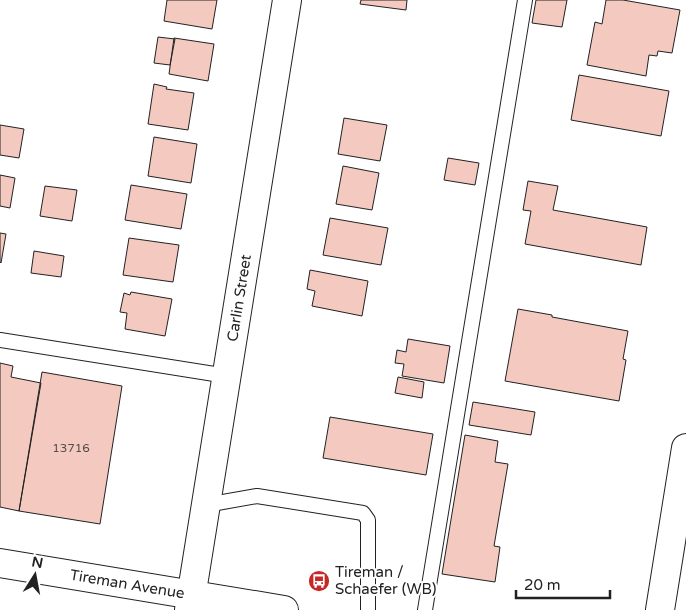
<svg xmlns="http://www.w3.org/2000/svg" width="686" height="610" viewBox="0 0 686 610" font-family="'Varela Round',sans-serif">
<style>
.building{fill:#f3c9c0;stroke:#222}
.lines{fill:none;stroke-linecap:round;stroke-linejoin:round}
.service-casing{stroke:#222;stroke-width:16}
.minor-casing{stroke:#222;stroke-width:30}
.tertiary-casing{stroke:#222;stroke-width:30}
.secondary-casing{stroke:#222;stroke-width:30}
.service{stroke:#fff;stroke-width:14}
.minor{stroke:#fff;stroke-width:28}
.tertiary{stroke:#fff;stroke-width:28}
.secondary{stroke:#fff;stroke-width:28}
.labels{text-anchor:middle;stroke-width:4;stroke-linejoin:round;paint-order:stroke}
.number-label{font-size:12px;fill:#564c4a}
.street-label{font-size:15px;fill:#222;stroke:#fff}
.poi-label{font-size:15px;fill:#222;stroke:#fff;text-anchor:start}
</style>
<rect width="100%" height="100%" fill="#fff"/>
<!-- building -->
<path class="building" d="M167,0H217L212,29L164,21Z
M361,0H407L406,10L360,4Z
M536,0H567L562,27L532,23Z
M606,0H623L680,10L672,53L658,51L657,56L649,55L646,76L587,65L595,22L602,24Z
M158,37L175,39L170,65L154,63Z
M174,38L214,44L208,81L169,74Z
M579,75L669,91L661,136L571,120Z
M154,84L167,87L166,89L194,93L188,130L148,124Z
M344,118L387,125L380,161L338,154Z
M0,125L24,129L19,158L0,155Z
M154,137L197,144L191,183L148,176Z
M448,158L479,163L475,185L444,180Z
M343,166L379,173L372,210L336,204Z
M0,175L15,178L10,208L0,206Z
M528,181L558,186L553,210L647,227L641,265L525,244L531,211L523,210Z
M131,185L187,194L181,229L125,220Z
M45,186L77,190L72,221L40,216Z
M330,218L388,228L381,265L323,255Z
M0,233L6,234L1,263L0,262Z
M129,238L179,245L173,282L123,275Z
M34,251L64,256L61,277L31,273Z
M310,270L368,281L362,316L312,306L315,291L307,289Z
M131,292L172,299L165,336L125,329L127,313L120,312L124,293L130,295Z
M518,309L552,315V317L628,331L623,359L626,360L619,401L505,381Z
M408,339L450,346L444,383L402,376L404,364L395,363L397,350L406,352Z
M0,363L13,366L11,377L41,383L19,511L0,507Z
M42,372L122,386L100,524L19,511Z
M398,377L424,382L422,398L395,393Z
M473,402L535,412L531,435L469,425Z
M330,417L433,434L426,475L323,458Z
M465,435L498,441L495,462L508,464L494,546L500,547L495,582L442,574Z"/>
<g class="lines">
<!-- service casing -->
<g class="service-casing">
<path id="service" d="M0,340L227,376
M206,505L257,496L363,513L368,520V610
M425,610L525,0"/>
</g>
<!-- minor casing -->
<g class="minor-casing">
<g id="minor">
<path id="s1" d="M189,610L287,0"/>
</g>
</g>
<!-- tertiary casing -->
<g class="tertiary-casing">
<g id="tertiary">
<path id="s2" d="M0,563L284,610"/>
</g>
</g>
<!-- secondary casing -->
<g class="secondary-casing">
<path id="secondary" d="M660,610L686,448"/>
</g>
<!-- service -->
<use href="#service" class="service"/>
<!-- minor -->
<use href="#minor" class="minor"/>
<!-- tertiary -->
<use href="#tertiary" class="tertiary"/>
<!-- secondary -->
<use href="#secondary" class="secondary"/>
</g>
<!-- icons -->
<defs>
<g id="bus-disc" transform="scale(1.125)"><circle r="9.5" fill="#c62828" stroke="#fff"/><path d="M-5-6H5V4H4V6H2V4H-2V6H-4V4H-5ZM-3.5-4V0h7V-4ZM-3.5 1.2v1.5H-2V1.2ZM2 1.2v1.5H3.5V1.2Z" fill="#fff"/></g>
</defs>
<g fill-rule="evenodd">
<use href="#bus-disc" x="319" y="581"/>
</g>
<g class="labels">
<!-- number labels -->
<g class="number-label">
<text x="71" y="452">13716</text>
</g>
<!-- street labels -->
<g class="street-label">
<text dy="5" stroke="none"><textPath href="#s1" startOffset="316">Carlin Street</textPath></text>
<text dy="5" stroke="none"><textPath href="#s2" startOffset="129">Tireman Avenue</textPath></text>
</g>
<!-- poi labels -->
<g class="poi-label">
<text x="335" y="577">Tireman /<tspan x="335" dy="17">Schaefer (WB)</tspan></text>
</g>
</g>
<!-- north arrow -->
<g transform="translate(35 575) rotate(11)" stroke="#ffffff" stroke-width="4" paint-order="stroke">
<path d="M0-4L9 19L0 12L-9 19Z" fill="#222222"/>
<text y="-8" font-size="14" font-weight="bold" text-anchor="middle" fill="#222222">N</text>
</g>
<!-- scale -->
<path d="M516 590v8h94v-8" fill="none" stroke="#222222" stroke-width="2.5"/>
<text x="524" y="590" font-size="15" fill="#222222" stroke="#ffffff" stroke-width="4" paint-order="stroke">20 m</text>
</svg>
